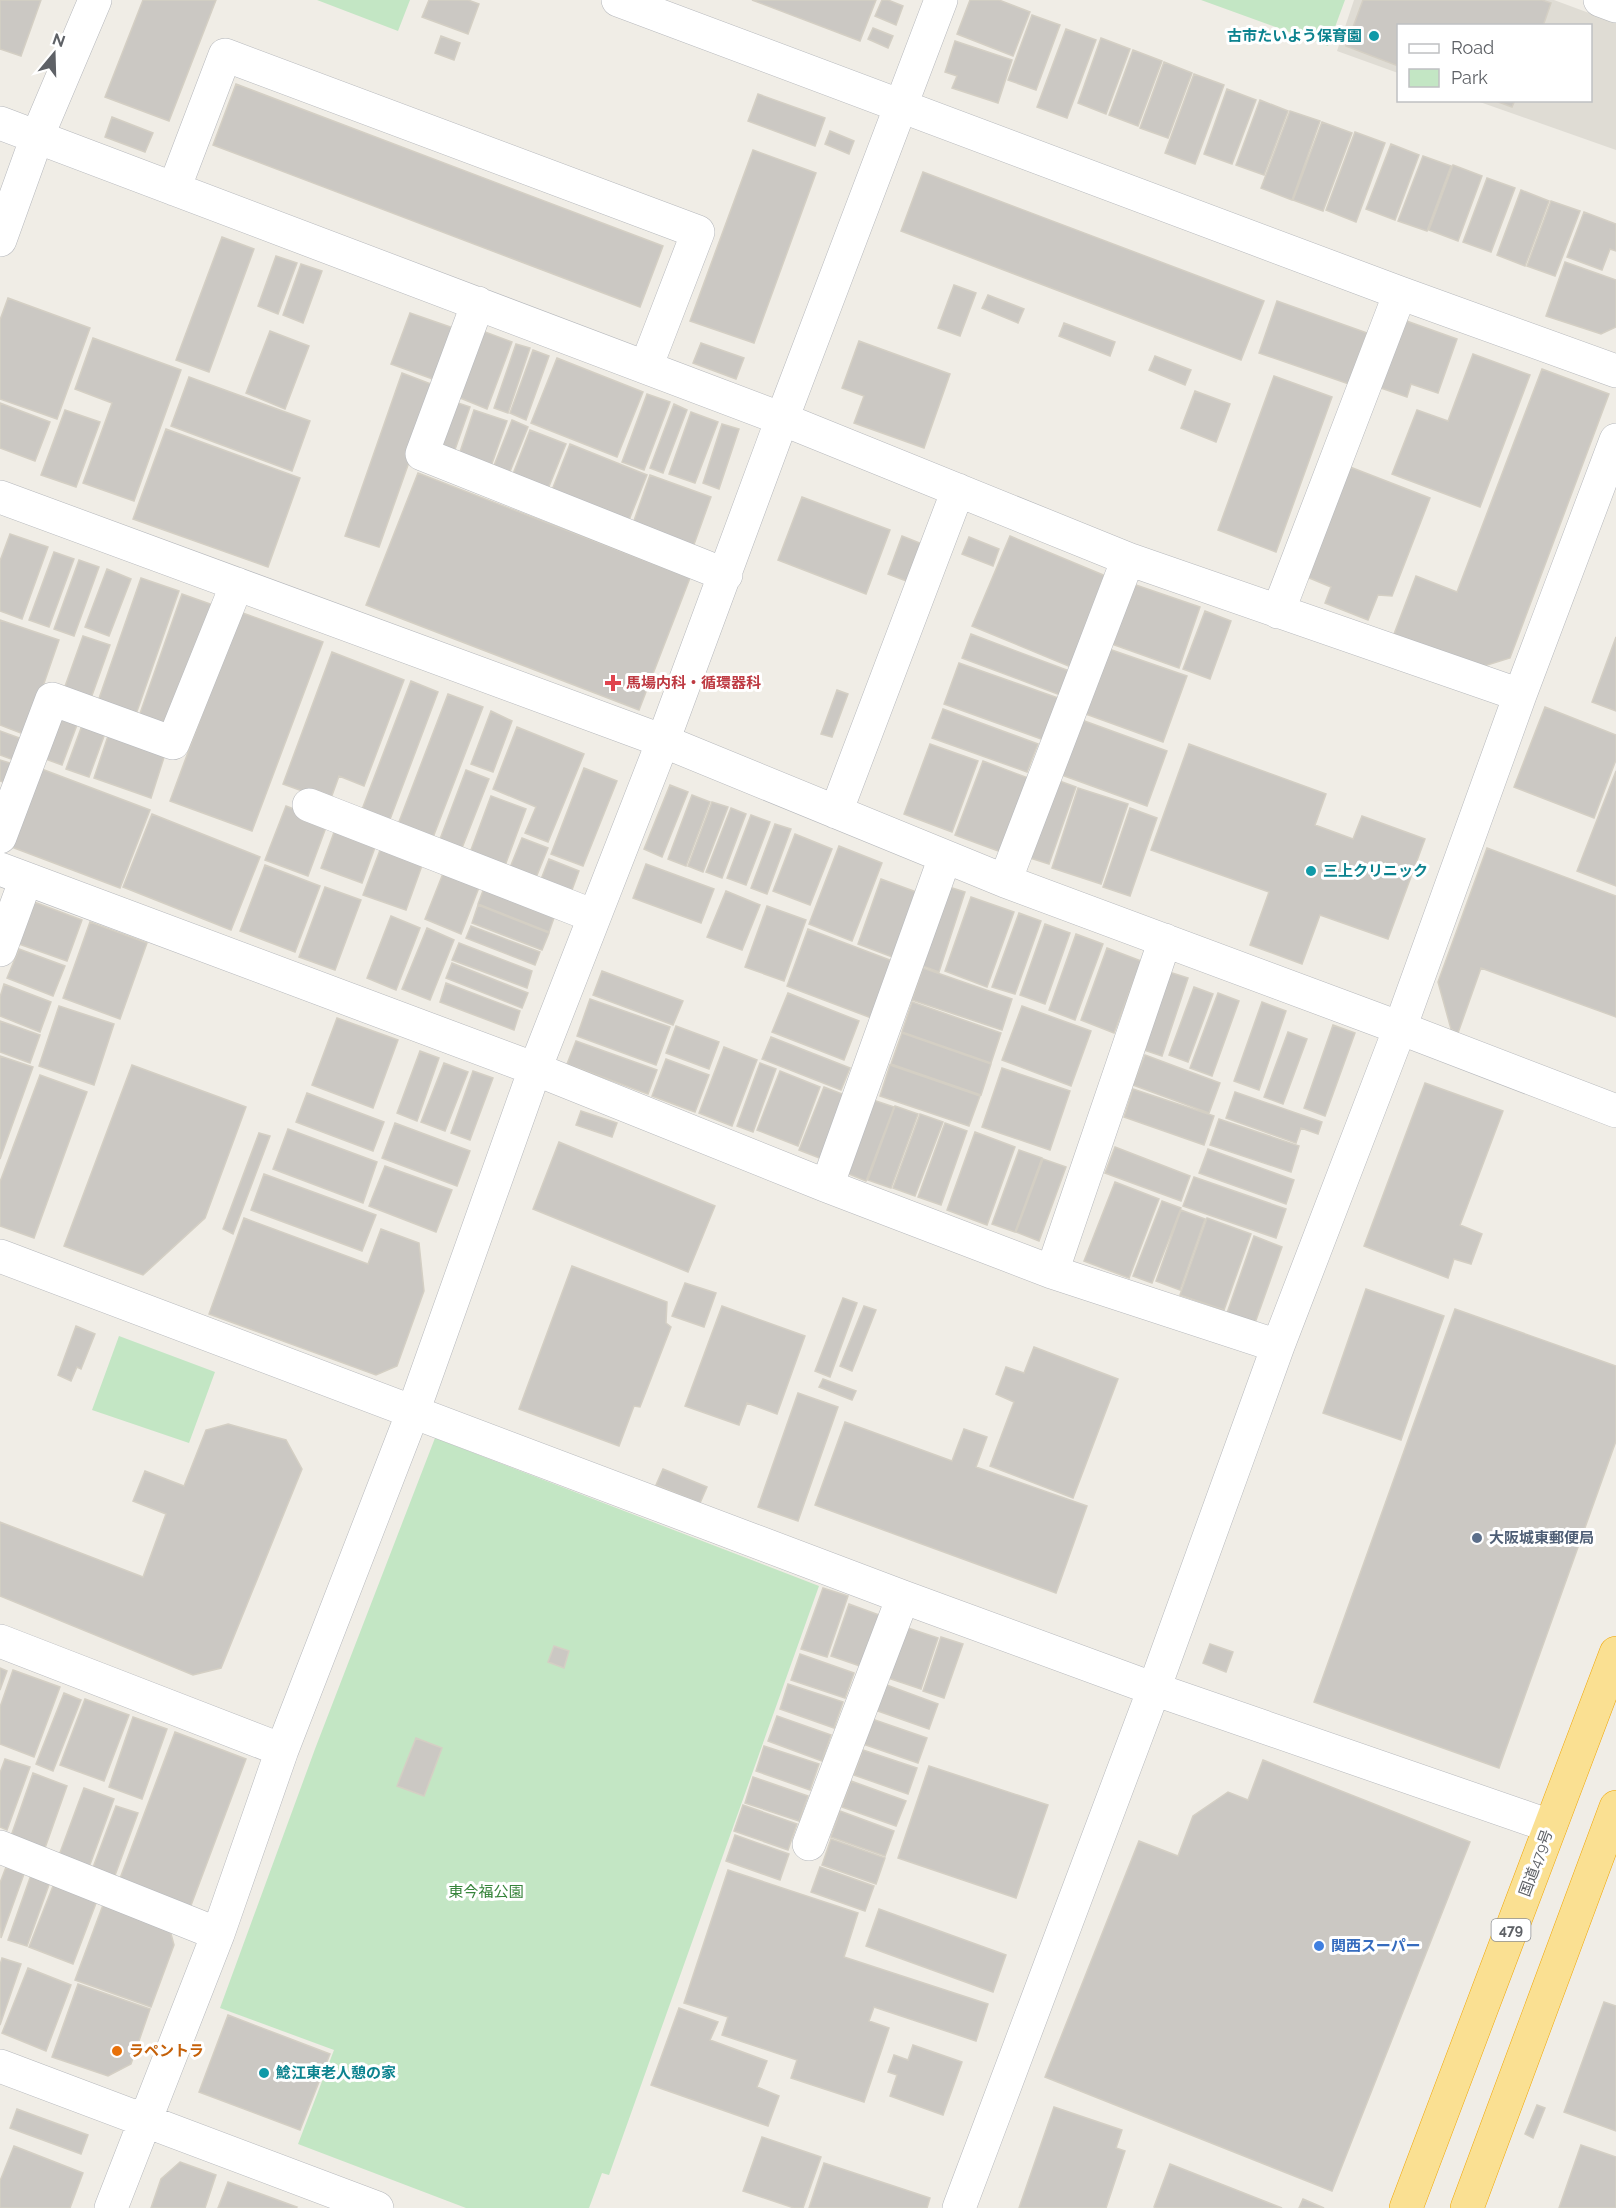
<svg xmlns="http://www.w3.org/2000/svg" width="1616" height="2208" viewBox="0 0 1616 2208" font-family="Raleway,'Noto Sans JP',sans-serif">
<style>
.education{fill:#dfdcd4}
.green{fill:#c3e6c4}
.building{fill:#cbc8c3;stroke:#d4cfc4;stroke-width:1.5}
.lines{fill:none;stroke-linecap:round;stroke-linejoin:round}
.minor-casing{stroke:#b6b8bc;stroke-width:34}
.highway-casing{stroke:#f0a706;stroke-width:34}
.minor{stroke:#fff;stroke-width:33}
.highway{stroke:#fae092;stroke-width:33}
.culture-dot{fill:#0f9aa8;stroke:#fff;stroke-width:2}
.health-dot{fill:#e0444e;stroke:#fff;stroke-width:2}
.service-dot{fill:#5c6f8a;stroke:#fff;stroke-width:2}
.shop-dot{fill:#3f7fe0;stroke:#fff;stroke-width:2}
.food-dot{fill:#e8710a;stroke:#fff;stroke-width:2}
.labels{text-anchor:middle;stroke-width:6;stroke-linejoin:round;paint-order:stroke}
.shield{fill:#fff;stroke:#8e9094;stroke-width:1.5}
.shield-label{font-size:14px;font-weight:bold;fill:#5e6166}
.culture-label{font-size:15px;font-weight:bold;fill:#0d838f;stroke:#fff;text-anchor:start}
.health-label{font-size:15px;font-weight:bold;fill:#be3a42;stroke:#fff;text-anchor:start}
.service-label{font-size:15px;font-weight:bold;fill:#4e5e75;stroke:#fff;text-anchor:start}
.street-label{font-size:15px;fill:#5e6166;stroke:#fff}
.park-label{font-size:15px;fill:#37843b;stroke:#fff}
.shop-label{font-size:15px;font-weight:bold;fill:#366cbe;stroke:#fff;text-anchor:start}
.food-label{font-size:15px;font-weight:bold;fill:#c56008;stroke:#fff;text-anchor:start}
</style>
<rect width="100%" height="100%" fill="#f0ede6"/>
<!-- education -->
<path class="education" d="M1354,0H1554L1616,23V150L1477,101L1590,100V26H1398V73L1337,51Z"/>
<!-- green -->
<path class="green" d="M317,0H410L398,31Z
M1201,0H1345L1328,46Z
M119,1336L215,1372L189,1443L92,1410Z
M435,1438L819,1586L609,2175L602,2173L589,2208H466L298,2144L334,2050L220,2008L315,1749Z"/>
<!-- building -->
<path class="building" d="M0,0H41L21,56L0,49Z
M143,0H216L169,121L105,97Z
M429,0H468L479,4L468,34L422,17Z
M752,0H876L860,41Z
M882,0H888L903,6L896,25L875,16Z
M970,0H999L1030,12L1013,56L957,34Z
M1363,0H1542L1551,3L1543,26H1398V66L1346,46Z
M1032,15L1060,25L1036,90L1008,80Z
M873,28L893,36L888,48L868,39Z
M1066,29L1096,40L1067,118L1037,107Z
M441,36L460,43L454,60L435,53Z
M1101,38L1130,49L1106,114L1078,103Z
M955,41L1012,60L998,103L952,88L957,76L945,72Z
M1133,50L1162,61L1138,126L1109,115Z
M1164,62L1192,73L1168,138L1140,128Z
M1194,74L1224,85L1195,164L1165,153Z
M236,84L663,246L640,307L213,145Z
M1227,89L1256,100L1232,164L1204,154Z
M758,94L825,118L815,146L748,121Z
M1260,100L1288,111L1264,175L1236,165Z
M1493,100H1515L1512,107Z
M1290,111L1320,121L1292,200L1261,188Z
M112,117L153,133L145,152L105,137Z
M1322,122L1352,133L1323,211L1293,200Z
M830,131L854,141L849,154L825,144Z
M1355,132L1385,143L1356,222L1326,210Z
M1391,144L1419,155L1395,220L1366,209Z
M753,150L816,173L754,343L690,321Z
M1423,156L1451,166L1427,231L1398,221Z
M1453,165L1482,176L1458,241L1429,230Z
M923,172L1264,301L1241,360L901,231Z
M1487,178L1515,188L1491,252L1463,242Z
M1521,190L1549,201L1525,266L1497,255Z
M1551,201L1580,211L1555,276L1527,266Z
M1584,212L1616,224V251L1610,249L1602,270L1567,257Z
M222,237L254,249L209,372L176,360Z
M276,256L297,263L278,314L258,306Z
M1565,262L1616,280V327L1601,334L1546,316Z
M301,264L322,271L303,323L283,315Z
M954,285L976,293L960,336L938,328Z
M988,295L1024,309L1018,323L982,308Z
M8,298L90,328L57,419L0,399V320Z
M1277,301L1367,333L1349,384L1259,353Z
M410,313L459,330L441,382L391,364Z
M1401,319L1457,339L1438,393L1411,384L1407,397L1378,387Z
M1064,323L1115,342L1110,356L1059,336Z
M477,329L512,342L487,409L453,395Z
M270,331L309,346L285,409L246,393Z
M93,338L181,370L134,501L83,483L112,403L75,389Z
M859,341L950,374L924,448L854,423L864,396L842,388Z
M701,343L744,358L736,379L693,363Z
M516,344L530,348L508,413L494,408Z
M533,350L549,356L526,420L510,413Z
M1473,354L1530,375L1480,507L1392,474L1417,410L1448,421Z
M1155,356L1191,370L1185,385L1149,370Z
M557,358L643,392L617,457L531,423Z
M1542,369L1609,394L1510,658L1481,667L1394,634L1416,576L1457,592Z
M402,373L436,386L379,547L345,536Z
M1274,376L1332,397L1276,552L1218,530Z
M189,377L310,421L292,471L171,426Z
M1195,391L1230,404L1216,442L1181,428Z
M647,394L670,402L644,470L622,462Z
M449,400L470,407L452,458L431,451Z
M0,403L50,422L35,461L0,448Z
M674,404L687,410L663,473L650,468Z
M65,410L100,422L76,487L41,475Z
M474,410L507,421L489,472L457,461Z
M691,412L718,422L695,483L669,474Z
M512,420L528,427L507,479L491,473Z
M722,424L739,429L719,489L703,483Z
M166,429L300,478L268,567L133,519Z
M530,430L566,444L546,494L511,479Z
M570,444L647,475L627,525L550,495Z
M1350,467L1430,498L1392,596L1378,595L1368,620L1325,603L1331,587L1307,577Z
M418,473L690,578L639,710L366,605Z
M650,475L711,497L692,550L631,529Z
M802,497L890,530L866,594L778,560Z
M10,534L48,547L22,619L0,611V561Z
M902,536L922,544L909,582L888,574Z
M1010,536L1108,577L1071,667L972,626Z
M969,537L999,549L993,566L962,554Z
M54,552L74,559L49,627L29,620Z
M79,560L99,567L74,636L54,629Z
M107,569L131,579L109,636L85,627Z
M141,578L179,591L134,720L96,707Z
M1130,583L1200,607L1179,668L1109,643Z
M182,594L213,605L167,733L137,722Z
M1205,611L1231,621L1210,679L1183,669Z
M240,612L323,642L252,831L170,801Z
M0,620L59,640L26,735L0,725Z
M971,634L1072,672L1063,696L962,658Z
M83,636L110,645L90,701L63,692Z
M1616,637V711L1592,702Z
M1106,648L1187,676L1163,742L1083,713Z
M332,652L404,680L364,786L339,776L330,801L283,784Z
M959,663L1058,698L1044,740L944,704Z
M411,681L438,692L389,822L361,812Z
M837,690L848,694L832,737L821,734Z
M448,694L483,707L432,840L397,827Z
M1545,707L1616,735V760L1594,818L1514,787Z
M59,709L80,717L62,765L40,757Z
M943,709L1038,744L1027,772L932,738Z
M491,711L512,721L493,772L471,764Z
M1079,719L1167,751L1147,806L1059,774Z
M84,720L107,728L89,777L66,769Z
M517,727L584,754L548,842L525,833L536,807L493,789Z
M110,730L167,748L151,798L94,778Z
M0,731L22,739L14,760L0,755Z
M930,744L978,761L952,832L904,814Z
M1189,744L1326,794L1315,825L1353,839L1362,816L1425,839L1388,939L1320,915L1302,964L1250,945L1269,892L1151,850Z
M0,760L13,764L7,783L0,781Z
M983,761L1028,778L1001,852L955,835Z
M39,768L150,810L120,888L9,846Z
M584,768L617,781L583,866L551,854Z
M466,770L489,779L462,848L440,839Z
M1616,771V886L1577,871Z
M1054,779L1076,787L1049,864L1027,857Z
M670,785L688,792L662,857L644,849Z
M1078,788L1128,804L1101,884L1052,868Z
M692,795L710,802L686,866L668,859Z
M491,796L526,809L503,871L468,858Z
M712,802L728,807L703,872L688,866Z
M286,806L328,822L308,876L265,860Z
M731,808L746,814L722,878L706,872Z
M1130,808L1157,818L1130,896L1103,887Z
M152,814L260,857L231,930L123,887Z
M751,815L770,822L746,885L727,878Z
M775,824L791,829L767,894L751,888Z
M336,827L377,842L362,883L321,868Z
M795,834L832,849L810,905L773,891Z
M522,838L548,848L533,885L507,875Z
M382,845L424,860L406,910L363,895Z
M839,846L882,863L852,941L809,924Z
M1487,848L1616,896V1017L1481,968L1458,1033L1451,1029L1438,982Z
M549,859L579,871L569,898L538,887Z
M646,864L714,889L701,923L633,898Z
M265,865L320,886L295,952L240,931Z
M444,871L480,885L461,934L425,919Z
M881,879L919,893L895,958L858,944Z
M946,886L965,892L939,972L920,965Z
M325,887L361,900L335,970L299,957Z
M484,888L555,915L549,932L478,904Z
M726,891L760,905L742,950L707,937Z
M971,897L1014,912L987,987L945,971Z
M34,902L82,920L67,961L19,944Z
M478,905L549,933L542,950L472,923Z
M767,906L806,920L784,981L745,967Z
M1019,913L1041,921L1015,994L992,987Z
M391,916L420,928L396,990L367,978Z
M90,922L147,943L120,1019L63,998Z
M1045,924L1070,933L1045,1004L1020,995Z
M471,926L540,952L535,965L466,938Z
M427,928L454,940L430,1000L402,989Z
M808,929L895,962L874,1019L787,986Z
M1076,934L1103,944L1075,1020L1049,1010Z
M459,943L532,971L527,988L452,960Z
M1107,948L1141,961L1114,1033L1081,1020Z
M19,949L65,966L53,996L7,978Z
M452,963L528,993L522,1008L446,978Z
M923,968L1012,999L1002,1030L912,1000Z
M602,971L683,1001L673,1025L593,995Z
M1166,971L1188,978L1162,1056L1141,1049Z
M446,983L520,1011L514,1030L440,1002Z
M4,984L51,1002L40,1032L0,1016V997Z
M1194,987L1213,994L1188,1062L1169,1055Z
M788,993L859,1021L844,1060L772,1032Z
M1218,993L1239,1001L1212,1076L1190,1068Z
M590,999L670,1027L656,1065L577,1036Z
M912,1002L1001,1033L991,1063L902,1032Z
M1262,1002L1286,1011L1259,1090L1234,1081Z
M59,1006L114,1024L94,1085L39,1066Z
M1022,1006L1091,1031L1071,1086L1002,1060Z
M337,1018L398,1040L373,1108L312,1085Z
M0,1021L40,1035L30,1063L0,1052Z
M1333,1025L1355,1033L1325,1116L1304,1108Z
M676,1026L719,1042L709,1069L666,1053Z
M1288,1032L1307,1039L1283,1104L1264,1097Z
M902,1033L991,1064L981,1095L891,1064Z
M771,1037L850,1068L841,1090L762,1059Z
M576,1041L657,1070L648,1094L567,1064Z
M724,1047L757,1060L732,1126L699,1113Z
M420,1051L439,1058L417,1121L397,1113Z
M1145,1055L1220,1083L1209,1113L1133,1085Z
M0,1056L33,1067L0,1159Z
M666,1059L709,1075L695,1112L652,1096Z
M444,1063L468,1072L445,1131L421,1122Z
M760,1063L776,1069L753,1132L737,1126Z
M132,1065L246,1107L205,1218L143,1275L64,1246Z
M890,1065L980,1096L969,1126L880,1096Z
M1002,1068L1070,1091L1050,1150L982,1127Z
M473,1071L493,1078L470,1140L451,1133Z
M780,1071L820,1087L798,1146L757,1130Z
M40,1075L87,1092L34,1238L0,1226V1182Z
M1425,1083L1503,1111L1460,1225L1482,1234L1471,1264L1454,1259L1448,1278L1364,1246Z
M824,1087L847,1096L822,1159L799,1150Z
M1133,1089L1214,1116L1204,1145L1124,1117Z
M1235,1092L1322,1122L1318,1134L1301,1128L1296,1143L1226,1118Z
M307,1093L384,1122L373,1151L296,1122Z
M870,1099L894,1107L866,1181L844,1172Z
M895,1106L918,1114L891,1188L868,1180Z
M581,1111L617,1123L612,1137L576,1125Z
M920,1114L943,1122L915,1196L893,1188Z
M1219,1119L1299,1146L1291,1172L1210,1145Z
M395,1123L470,1151L457,1186L382,1158Z
M945,1123L967,1131L941,1205L918,1197Z
M288,1129L377,1162L363,1203L273,1169Z
M975,1132L1015,1147L987,1225L947,1210Z
M259,1133L270,1136L233,1234L223,1229Z
M559,1142L715,1206L688,1272L533,1209Z
M1115,1147L1190,1176L1181,1201L1105,1173Z
M1208,1149L1294,1180L1286,1204L1199,1173Z
M1019,1150L1042,1158L1015,1232L992,1224Z
M1043,1159L1066,1167L1039,1241L1016,1232Z
M385,1166L452,1190L436,1232L369,1206Z
M264,1174L376,1215L362,1251L251,1210Z
M1194,1177L1286,1209L1276,1238L1183,1206Z
M1115,1182L1159,1199L1129,1278L1084,1261Z
M1162,1201L1181,1208L1152,1283L1133,1276Z
M1181,1210L1205,1219L1180,1290L1156,1281Z
M244,1218L368,1264L381,1229L419,1243L424,1291L397,1366L376,1375L209,1314Z
M1207,1218L1251,1234L1224,1310L1180,1295Z
M1254,1236L1282,1247L1255,1323L1227,1313Z
M572,1266L667,1302L666,1323L671,1327L640,1407L634,1406L619,1446L519,1409Z
M685,1283L716,1293L704,1327L672,1316Z
M1366,1289L1444,1316L1401,1440L1323,1413Z
M843,1298L857,1303L830,1377L815,1371Z
M722,1306L805,1336L777,1414L747,1403L739,1425L685,1406Z
M864,1306L876,1310L852,1371L840,1366Z
M1455,1309L1616,1366V1441L1499,1768L1314,1702Z
M76,1326L95,1334L81,1369L77,1367L71,1381L58,1375Z
M1034,1347L1118,1379L1073,1498L990,1466L1014,1402L996,1394L1006,1367L1024,1373Z
M823,1379L856,1391L852,1400L819,1387Z
M798,1393L838,1407L798,1521L758,1507Z
M845,1422L952,1461L964,1429L987,1437L976,1467L1087,1506L1056,1593L815,1505Z
M228,1424L286,1440L302,1469L221,1668L193,1675L0,1596V1522L143,1577L166,1514L133,1501L145,1471L184,1486L206,1430Z
M663,1469L707,1487L700,1503L656,1485Z
M823,1588L848,1596L827,1657L801,1649Z
M849,1604L879,1615L860,1666L831,1656Z
M905,1627L938,1638L921,1689L888,1678Z
M941,1637L963,1644L944,1698L923,1691Z
M1210,1644L1233,1652L1226,1672L1203,1663Z
M554,1646L569,1651L564,1668L548,1662Z
M800,1654L854,1673L845,1698L791,1680Z
M0,1668L7,1671L0,1690Z
M13,1670L60,1687L34,1757L0,1744V1707Z
M788,1684L843,1702L834,1728L780,1709Z
M884,1684L938,1704L929,1729L875,1710Z
M64,1693L81,1700L53,1771L36,1764Z
M85,1699L129,1715L104,1781L60,1765Z
M777,1716L831,1735L822,1761L768,1741Z
M133,1717L167,1729L142,1799L109,1787Z
M872,1719L927,1738L918,1763L863,1744Z
M175,1732L246,1759L190,1908L119,1881Z
M416,1738L442,1748L424,1796L397,1786Z
M764,1746L819,1764L810,1790L756,1771Z
M863,1750L917,1768L908,1794L854,1775Z
M5,1759L30,1767L7,1830L0,1827V1773Z
M1263,1760L1470,1842L1332,2191L1045,2077L1139,1841L1178,1856L1193,1816L1228,1792L1248,1800Z
M929,1766L1048,1805L1016,1898L898,1858Z
M33,1773L67,1786L45,1848L11,1836Z
M753,1777L808,1796L799,1821L745,1803Z
M851,1781L906,1801L896,1826L842,1807Z
M84,1788L114,1799L88,1870L58,1858Z
M743,1805L797,1824L788,1850L734,1831Z
M116,1806L138,1813L114,1878L92,1870Z
M840,1811L894,1831L885,1856L831,1837Z
M735,1835L789,1854L780,1880L726,1861Z
M831,1839L885,1858L876,1884L822,1865Z
M6,1867L24,1874L1,1938L0,1883Z
M820,1867L874,1886L865,1911L811,1892Z
M728,1870L858,1913L844,1957L988,2004L976,2041L874,2007L869,2021L889,2028L864,2102L791,2078L797,2060L722,2035L728,2017L684,2003Z
M31,1875L50,1882L27,1946L8,1940Z
M55,1881L98,1898L73,1964L29,1947Z
M103,1905L170,1930L174,1945L151,2007L75,1980Z
M879,1909L1006,1955L993,1992L866,1946Z
M2,1958L21,1964L0,2025V1965Z
M28,1968L71,1985L46,2051L2,2033Z
M78,1984L150,2009L131,2064L108,2076L52,2057Z
M1604,2002L1616,2006V2131L1564,2112Z
M679,2008L718,2022L710,2040L767,2061L757,2087L779,2096L768,2126L651,2085Z
M228,2015L330,2054L300,2130L199,2092Z
M913,2045L962,2062L943,2115L890,2096L897,2075L888,2072L894,2055L908,2060Z
M1537,2105L1545,2108L1533,2138L1525,2134Z
M1054,2107L1122,2130L1116,2148L1125,2151L1106,2208H1019Z
M17,2109L88,2135L81,2154L10,2128Z
M762,2137L821,2157L803,2208H794L743,2191Z
M1581,2145L1616,2157V2208H1559Z
M14,2146L83,2173L70,2208H0V2181Z
M180,2162L216,2175L205,2208H151L161,2179Z
M824,2163L930,2198L927,2208H809Z
M1170,2164L1282,2208H1156L1154,2207Z
M228,2182L297,2207L296,2208H218Z
M1303,2199L1324,2208H1299Z"/>
<g class="lines">
<!-- minor casing -->
<g class="minor-casing">
<path id="minor" d="M618,0L1400,293L1616,371
M1600,0L1616,6
M0,123L782,419L1128,559L1520,695
M174,189L225,55L698,232L646,367
M0,240L37,137L95,0
M478,303L422,454L726,575
M0,497L663,741L1005,881L1400,1028L1616,1111
M1278,612L1400,293
M309,805L594,916
M836,812L958,490
M0,837L52,699L173,743L237,584
M0,869L535,1069L827,1186L1052,1272L1278,1346
M1005,881L1128,559
M0,950L26,879
M827,1186L945,857
M0,1256L903,1597L1154,1689L1550,1826
M1052,1272L1165,940
M0,1641L282,1750
M809,1844L903,1597
M0,1847L218,1934
M0,2066L377,2208
M111,2208L218,1934L282,1750L413,1412L535,1069L663,741L782,419L941,0
M959,2208L1154,1689L1278,1346L1400,1028L1520,695L1616,440"/>
</g>
<!-- highway casing -->
<g class="highway-casing">
<path id="highway" d="M1406,2208L1616,1653
M1467,2208L1616,1807"/>
</g>
<!-- minor -->
<use href="#minor" class="minor"/>
<!-- highway -->
<use href="#highway" class="highway"/>
</g>
<!-- markers -->
<g class="culture-dot">
<circle cx="1374" cy="36" r="6"/>
<circle cx="1311" cy="871" r="6"/>
<circle cx="264" cy="2073" r="6"/>
</g>
<path class="health-dot" d="M610 674h6v6h6v6h-6v6h-6v-6h-6v-6h6z"/>
<circle class="service-dot" cx="1477" cy="1538" r="6"/>
<circle class="shop-dot" cx="1319" cy="1946" r="6"/>
<circle class="food-dot" cx="117" cy="2051" r="6"/>
<g class="labels">
<!-- shield labels -->
<rect class="shield" x="1491.5" y="1919" width="39" height="22" rx="4.5"/>
<g class="shield-label">
<text x="1511" y="1935">479</text>
</g>
<!-- culture labels -->
<g class="culture-label">
<text x="1362" y="41" text-anchor="end">古市たいよう保育園</text>
<text x="1323" y="876">三上クリニック</text>
<text x="276" y="2078">鯰江東老人憩の家</text>
</g>
<!-- health labels -->
<g class="health-label">
<text x="626" y="688">馬場内科・循環器科</text>
</g>
<!-- service labels -->
<g class="service-label">
<text x="1489" y="1543">大阪城東郵便局</text>
</g>
<!-- street labels -->
<g class="street-label">
<text transform="translate(1536 1863) rotate(-70)" y="5">国道479号</text>
</g>
<!-- park labels -->
<g class="park-label">
<text x="486" y="1897">東今福公園</text>
</g>
<!-- shop labels -->
<g class="shop-label">
<text x="1331" y="1951">関西スーパー</text>
</g>
<!-- food labels -->
<g class="food-label">
<text x="129" y="2056">ラペントラ</text>
</g>
</g>
<!-- legend -->
<rect x="1397" y="24" width="195" height="78" fill="#ffffff" stroke="#bfc0c2" stroke-width="1.5"/>
<rect x="1409" y="44" width="30" height="9" fill="#ffffff" stroke="#bfc0c2" stroke-width="1.5"/>
<text x="1451" y="54" font-size="18" fill="#5e6166">Road</text>
<rect x="1409" y="69" width="30" height="18" fill="#c3e6c4" stroke="#bfc0c2" stroke-width="1.5"/>
<text x="1451" y="84" font-size="18" fill="#5e6166">Park</text>
<!-- north arrow -->
<g transform="translate(54 54) rotate(19)" stroke="#ffffff" stroke-width="4.5" paint-order="stroke">
<path d="M0-4.5L10 22L0 15L-10 22Z" fill="#5e6166"/>
<text y="-9" font-size="16" font-weight="bold" text-anchor="middle" fill="#5e6166">N</text>
</g>
</svg>
